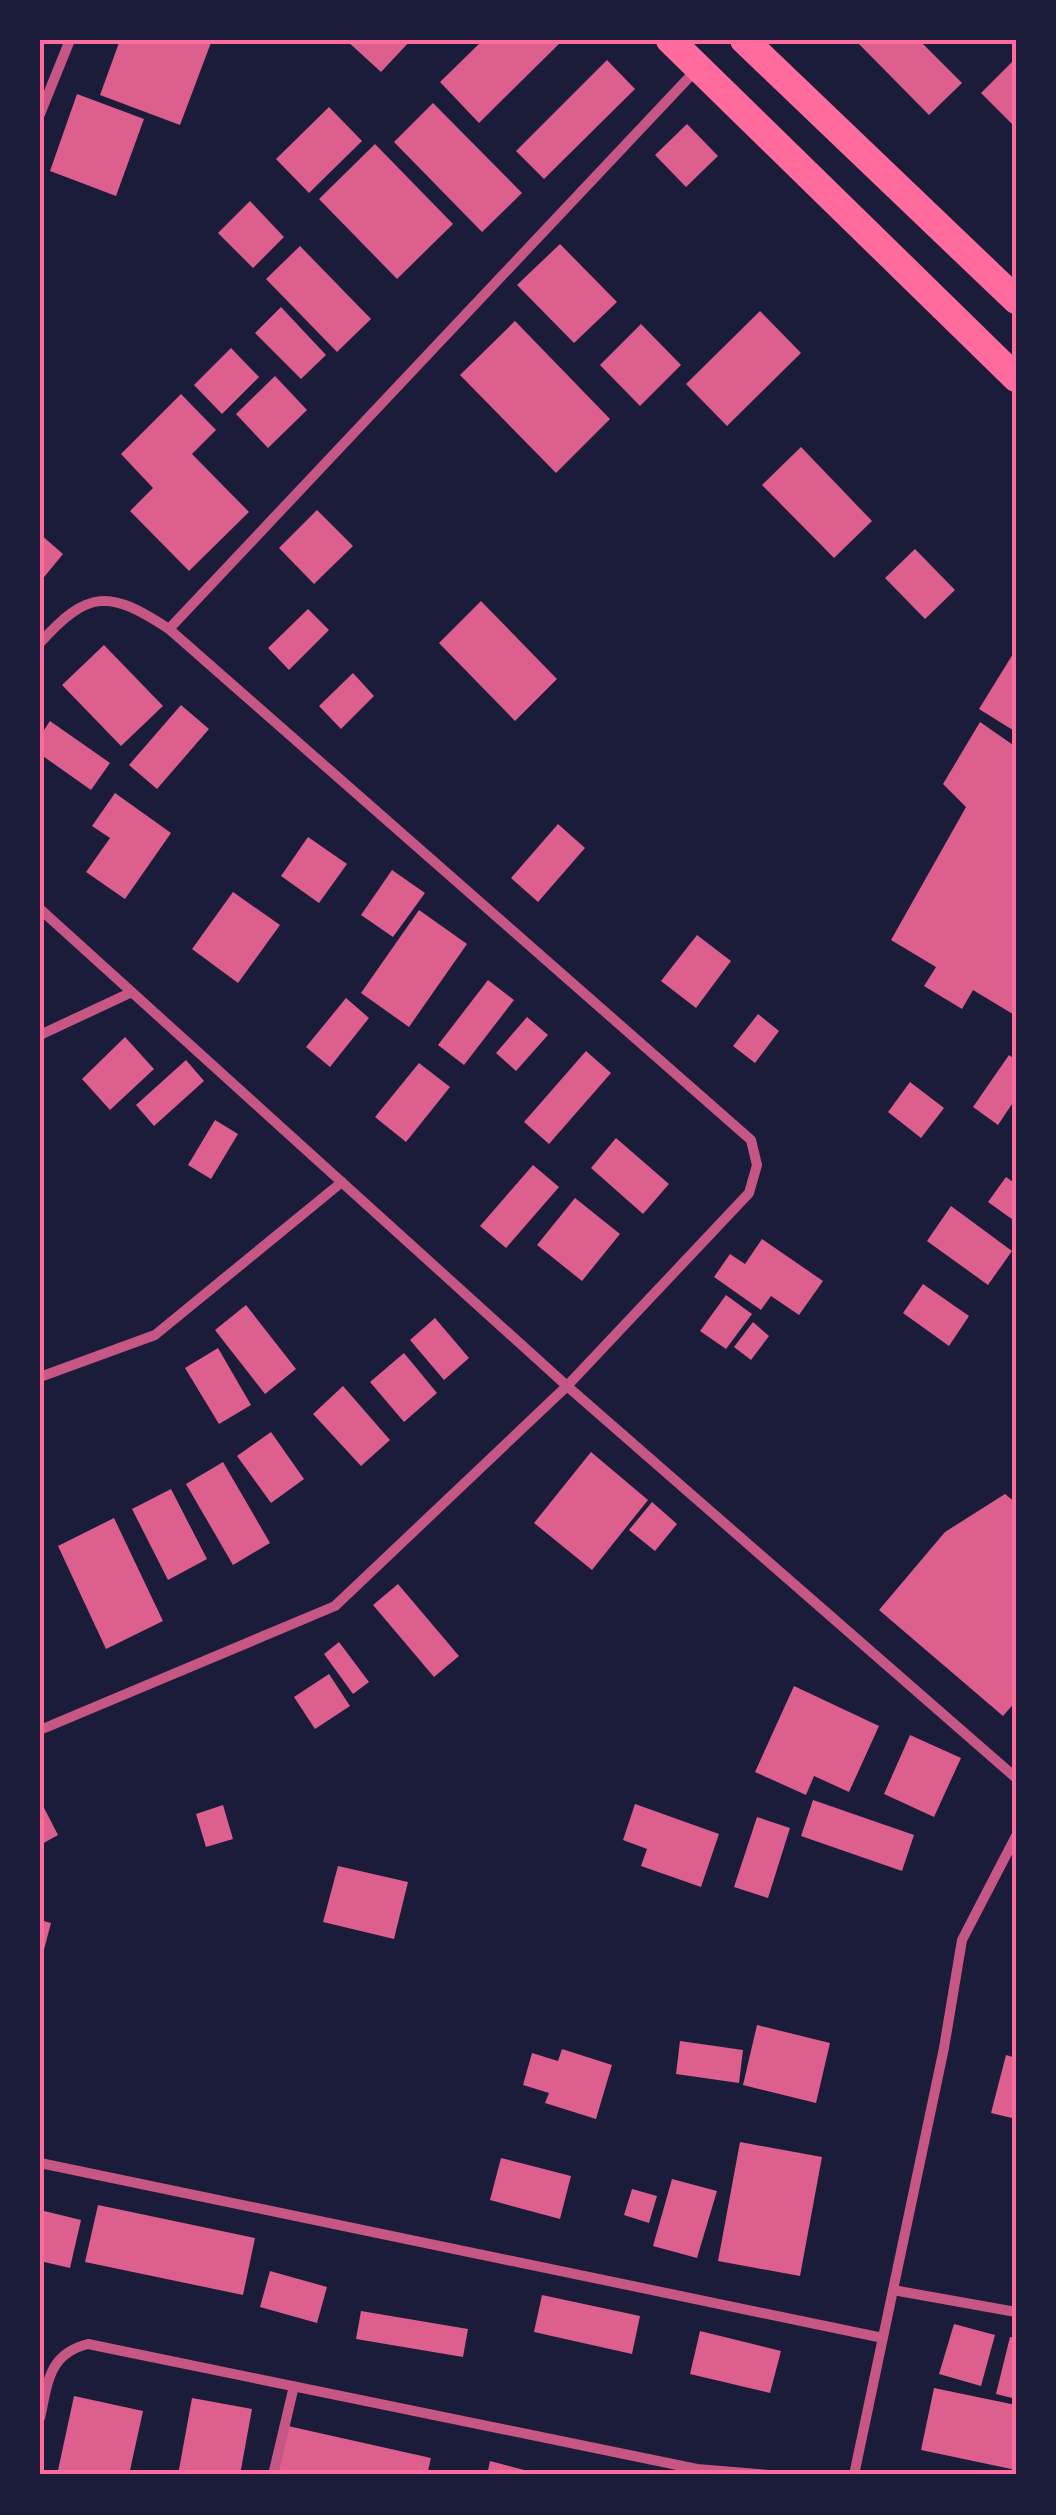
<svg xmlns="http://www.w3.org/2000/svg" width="1056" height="2515" viewBox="0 0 1056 2515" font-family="Poppins,sans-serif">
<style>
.building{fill:#dd5f8e}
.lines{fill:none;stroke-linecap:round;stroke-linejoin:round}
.minor{stroke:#c65784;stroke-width:10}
.trunk{stroke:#ff6b9d;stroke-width:28}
.neatline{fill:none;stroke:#ff6b9d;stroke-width:4}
</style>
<rect width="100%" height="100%" fill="#1b1b3a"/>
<!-- building -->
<path class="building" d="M120,40H212L180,125L100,95Z
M346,40H411L381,72Z
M483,40H563L479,123L440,82Z
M855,40H919L962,83L929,115Z
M1016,58V128L981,93Z
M607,60L635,89L544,179L516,151Z
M77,94L144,119L116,196L50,171Z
M433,103L522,193L482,232L394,142Z
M329,107L362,141L309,193L276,159Z
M687,124L718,156L686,187L655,155Z
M375,144L453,224L397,279L319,199Z
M250,201L284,237L253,268L218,233Z
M560,244L617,302L574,343L517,285Z
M300,246L371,319L337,352L266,279Z
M281,307L326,355L301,379L255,333Z
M760,311L801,353L727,426L686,384Z
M515,321L610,419L556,473L460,375Z
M641,324L681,365L640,406L600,365Z
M231,348L259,377L222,414L194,385Z
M275,376L307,410L268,448L236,414Z
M181,394L216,430L192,454L249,512L189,571L130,511L153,488L121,454Z
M801,447L872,521L834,558L762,485Z
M317,510L353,546L314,584L279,548Z
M40,534L63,554L40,582Z
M915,549L955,590L925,619L885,578Z
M481,601L557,679L515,721L439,643Z
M308,609L329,630L289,670L268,648Z
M104,645L163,706L121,746L62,685Z
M1016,649V732L979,709Z
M353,673L374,696L341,729L319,706Z
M181,705L209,729L157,789L129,765Z
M50,721L110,763L91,790L40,754V736Z
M980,722L1016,747V1016L973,990L962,1009L924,986L936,967L891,940L966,807L943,784Z
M115,793L171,833L125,899L86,872L110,838L92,826Z
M558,824L585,848L538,902L511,878Z
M308,837L347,864L319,903L281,876Z
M392,870L425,893L393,937L361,915Z
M233,892L280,925L238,983L192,949Z
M419,910L467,944L409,1027L361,993Z
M697,935L731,961L696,1008L661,981Z
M488,980L514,1000L464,1065L438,1045Z
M346,998L369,1018L330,1067L306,1047Z
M758,1014L779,1031L755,1063L733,1046Z
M527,1017L548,1035L516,1071L496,1053Z
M125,1037L154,1069L110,1110L82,1079Z
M586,1051L611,1073L549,1144L524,1122Z
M1009,1055L1016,1060V1098L998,1125L973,1107Z
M186,1060L204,1081L154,1126L136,1105Z
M419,1063L450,1087L406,1142L375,1117Z
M910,1082L944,1108L921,1138L888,1112Z
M215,1120L238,1134L211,1179L188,1165Z
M616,1138L669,1184L643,1214L591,1168Z
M533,1165L559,1187L506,1248L480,1226Z
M1006,1177L1016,1184V1222L988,1202Z
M575,1198L620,1234L582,1281L537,1245Z
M951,1206L1012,1251L988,1285L927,1241Z
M762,1239L823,1281L799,1315L771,1296L761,1310L714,1277L730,1254L745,1264Z
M923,1284L969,1316L949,1346L903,1313Z
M726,1295L752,1314L726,1349L700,1331Z
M246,1305L296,1369L265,1394L215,1330Z
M435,1318L469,1358L444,1380L410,1340Z
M753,1322L769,1336L751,1360L734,1347Z
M218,1348L251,1405L219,1424L185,1368Z
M404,1353L437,1393L404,1422L370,1382Z
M343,1386L390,1440L361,1466L313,1414Z
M271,1432L304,1479L271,1503L237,1456Z
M591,1452L648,1500L592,1570L534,1523Z
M223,1462L270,1543L233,1565L186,1484Z
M171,1489L207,1559L168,1580L132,1509Z
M1005,1494L1016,1503V1701L1003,1716L879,1610L945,1532Z
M652,1502L677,1524L655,1551L629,1530Z
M114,1518L163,1621L106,1649L58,1546Z
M398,1584L459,1656L434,1677L373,1605Z
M339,1642L369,1682L353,1694L324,1654Z
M329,1674L350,1706L315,1729L294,1697Z
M794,1686L879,1726L849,1792L814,1776L806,1795L755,1772Z
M910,1735L961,1758L934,1817L884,1794Z
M40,1800L58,1835L40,1845Z
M813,1800L914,1835L902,1871L801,1836Z
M635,1804L719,1834L701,1887L641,1866L647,1849L623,1840Z
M223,1805L233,1839L206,1847L196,1814Z
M757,1817L790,1828L768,1898L734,1887Z
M338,1866L408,1882L394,1939L323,1922Z
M40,1920L51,1923L41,1961H40Z
M757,2025L830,2043L816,2103L743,2085Z
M680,2041L743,2050L739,2083L676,2074Z
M562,2049L612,2065L596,2119L545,2103L549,2093L523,2085L532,2053L558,2061Z
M1006,2055L1016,2058V2119L991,2113Z
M740,2142L822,2157L800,2276L718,2261Z
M501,2158L571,2176L560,2219L490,2200Z
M672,2179L717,2191L697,2258L653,2246Z
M632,2189L657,2196L649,2223L624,2215Z
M98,2205L255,2238L243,2295L85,2262Z
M40,2210L81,2220L70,2268L40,2261Z
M270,2271L327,2287L317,2323L260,2307Z
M542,2295L640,2316L632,2354L534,2332Z
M361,2311L468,2329L463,2357L356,2339Z
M954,2324L995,2335L981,2386L939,2374Z
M700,2331L781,2351L770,2393L690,2374Z
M1010,2337L1016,2338V2399L996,2394Z
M934,2388L1016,2405V2470L921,2450Z
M74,2396L143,2411L129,2475H57Z
M192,2398L252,2409L240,2475H178Z
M288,2426L431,2458L427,2475H277Z
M490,2461L539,2474V2475H487Z"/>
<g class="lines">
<!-- minor -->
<path class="minor" d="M40,114L70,40
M169,629L696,70
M40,643C88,589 110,590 169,629L751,1140L757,1165L749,1193L567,1386L335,1606L40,1730
M40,909L567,1386L1016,1778
M40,1035L132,992
M40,1377L155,1335L342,1182
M40,2163L883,2338
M893,2290L1016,2312
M40,2418C48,2383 48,2354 88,2344L697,2469L769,2475
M273,2475L294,2386
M854,2475L944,2048L962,1940L1016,1836"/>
<!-- trunk -->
<path class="trunk" d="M670,40L1016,378
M744,40L1016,300"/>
</g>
<!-- border -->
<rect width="1056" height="2515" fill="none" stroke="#1b1b3a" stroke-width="85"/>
<rect x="42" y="42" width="972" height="2430" class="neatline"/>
</svg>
